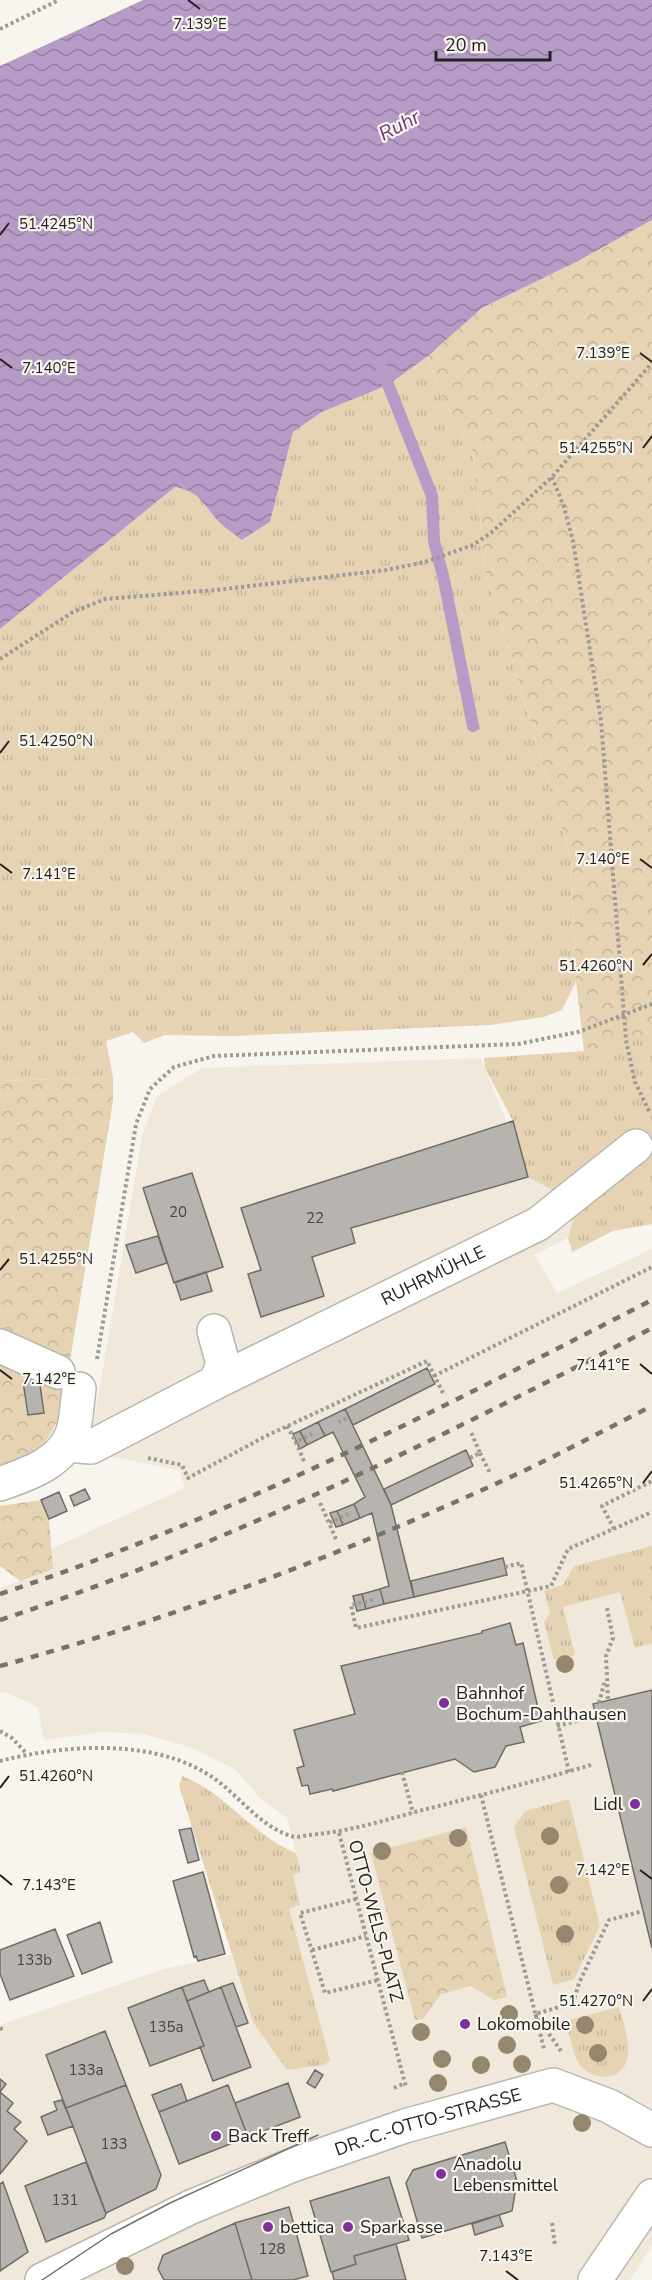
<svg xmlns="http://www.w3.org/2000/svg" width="652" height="2280" viewBox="0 0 652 2280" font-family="'Nunito Sans',sans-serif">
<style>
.built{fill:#f0e8db}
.grass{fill:url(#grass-tufts)}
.forest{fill:url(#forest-crowns)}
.water{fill:url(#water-waves)}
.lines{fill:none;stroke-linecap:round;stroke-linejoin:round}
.stream{stroke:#b79bc7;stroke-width:12}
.building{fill:#b7b3ae;stroke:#706d68;stroke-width:1.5}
.minor-casing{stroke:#b9b6b0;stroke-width:36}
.path{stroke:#9e9b96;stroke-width:4;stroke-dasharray:3 3;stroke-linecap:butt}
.minor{stroke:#fff;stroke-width:33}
.tram{stroke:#75736e;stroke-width:1.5}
.rail{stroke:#75736e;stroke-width:4.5;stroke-dasharray:8 8;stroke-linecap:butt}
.tree{fill:#94876e}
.ticks{fill:none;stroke:#23221f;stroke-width:2}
.poi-dot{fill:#7d2fa0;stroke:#f8f4ee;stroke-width:2}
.labels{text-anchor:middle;stroke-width:4.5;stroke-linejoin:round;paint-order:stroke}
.number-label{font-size:15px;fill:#484643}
.street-label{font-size:18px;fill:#23221f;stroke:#f8f4ee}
.poi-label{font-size:18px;fill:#23221f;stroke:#f8f4ee;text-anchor:start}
.water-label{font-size:20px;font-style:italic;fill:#633e77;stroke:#f8f4ee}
.ticks-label{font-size:15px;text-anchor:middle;fill:#23221f;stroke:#f8f4ee;stroke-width:4.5;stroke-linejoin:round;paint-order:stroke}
</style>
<defs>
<pattern id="grass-tufts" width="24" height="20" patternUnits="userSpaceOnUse" patternTransform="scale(1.5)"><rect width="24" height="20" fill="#e6d3b4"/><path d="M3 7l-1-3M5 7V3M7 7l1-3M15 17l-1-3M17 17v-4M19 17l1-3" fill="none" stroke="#c5b59a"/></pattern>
<pattern id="forest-crowns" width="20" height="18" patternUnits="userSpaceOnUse" patternTransform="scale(1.5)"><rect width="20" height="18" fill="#e6d3b4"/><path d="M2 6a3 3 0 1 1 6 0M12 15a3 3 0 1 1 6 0" fill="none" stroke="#c5b59a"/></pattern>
<pattern id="water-waves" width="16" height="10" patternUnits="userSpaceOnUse" patternTransform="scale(1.5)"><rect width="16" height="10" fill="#b79bc7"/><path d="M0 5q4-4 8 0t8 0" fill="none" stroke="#947ea1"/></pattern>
</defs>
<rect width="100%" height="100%" fill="#f8f4ee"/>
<!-- built -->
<path class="built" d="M481,1058L528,1176L578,1203L568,1238L534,1255L557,1293L652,1249V2245L630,2280H0V2025L164,1969L231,1955L253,2022L330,2060L289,1908L292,1874L301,1872L287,1818L261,1799L235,1769L190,1747L144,1734L102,1732L44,1740L38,1707L6,1692L0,1693V1588L52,1569L51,1549L185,1488L179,1470L94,1453L93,1428L142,1136L157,1096L202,1068Z"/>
<!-- grass -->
<path class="grass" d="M428,356L438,389L473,454L485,569L571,858L576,981L562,1010L544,1017L490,1025L232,1036L165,1035L144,1043L133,1032L106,1041L113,1077L0,1081V629L175,487C202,491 202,506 219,522C226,529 235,534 243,540L270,522L293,432L322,412L388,385Z
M652,1035V1224L613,1231L572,1252L568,1238L578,1203L528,1177L513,1121L485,1068L484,1058L584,1051Z
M652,1546V1644L635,1648L620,1592L563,1607L575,1655L554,1660L544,1622L550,1613L544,1591L563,1585L574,1566Z
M182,1776C225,1792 253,1836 296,1853L301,1872L293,1875L300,1905L289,1908L330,2060L325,2065L287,2070L253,2022L179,1786Z
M569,1799L600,1926L574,1979L553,1985L514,1827L525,1811Z
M619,2007C623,2022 629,2038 628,2053C627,2080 596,2084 580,2065C572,2054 570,2035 566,2021Z"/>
<!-- forest -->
<path class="forest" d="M652,220V1036L584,1051L576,981L571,858L485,569L473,454L438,389L428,356L482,308L576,262Z
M113,1077V1101L61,1415L45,1443L14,1467L0,1472V1081Z
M41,1500L49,1519L53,1569L20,1581L0,1566V1506Z
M466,1827L507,1997L494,2000L471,1986L441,1994L423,2019L415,2020L371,1853Z"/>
<!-- water -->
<path class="water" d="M143,0H652V220L576,262L482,308L428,356L388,385L322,412L293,432L270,522L242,540C235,534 226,529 219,522C203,506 201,491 175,487L0,629V66Z"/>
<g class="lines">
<!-- stream -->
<path class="stream" d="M382,369L432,496L434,541L444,580L473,726"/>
</g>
<!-- building -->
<path class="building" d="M513,1121L528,1177L351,1228L355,1243L312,1257L324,1296L261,1317L248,1274L261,1270L241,1208Z
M192,1173L223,1267L174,1283L143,1188Z
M158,1236L167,1263L136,1273L126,1245Z
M206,1272L212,1291L181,1300L175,1282Z
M427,1368L435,1384L353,1425L345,1409Z
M39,1378L44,1413L28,1415L23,1381Z
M345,1409L391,1505L414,1597L384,1604L380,1589L389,1586L372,1513L360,1518L354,1504L365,1497L333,1432L325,1436L318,1422Z
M318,1422L325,1436L307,1445L300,1431Z
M300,1431L307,1445L300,1449L293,1434Z
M466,1450L473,1466L391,1505L384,1489Z
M85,1489L90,1499L74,1506L70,1496Z
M59,1492L67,1511L49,1519L41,1500Z
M354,1504L360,1518L343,1525L337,1511Z
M337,1511L343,1525L336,1527L330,1513Z
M503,1558L507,1575L414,1597L411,1581Z
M380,1589L384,1604L366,1609L362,1594Z
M362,1594L366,1609L357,1611L353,1596Z
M510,1623L516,1645L523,1643L541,1721L520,1727L524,1742L506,1746L495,1767L474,1772L455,1759L333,1791L332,1789L310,1794L308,1785L302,1786L297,1768L304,1766L294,1730L355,1714L341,1666L482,1633V1631Z
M652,1690V1948L593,1704Z
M191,1828L199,1860L188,1863L179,1830Z
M203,1872L225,1954L198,1961L196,1956L194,1957L173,1881Z
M100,1922L112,1962L82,1974L67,1935Z
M55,1929L74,1976L10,2000L0,1974V1950Z
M204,1980L209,1992L187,2001L182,1987Z
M233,1983L248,2023L236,2027L221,1987Z
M182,1987L204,2046L150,2066L128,2008Z
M221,1987L251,2067L213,2081L200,2047L204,2046L187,2001Z
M105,2031L126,2085L66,2108L46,2055Z
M315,2070L323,2075L315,2088L307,2083Z
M0,2079L6,2084L0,2092L13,2103L7,2111L21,2122L14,2129L27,2141L0,2174Z
M288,2083L300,2117L248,2137L235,2103Z
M181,2084L187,2101L159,2112L152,2095Z
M126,2085L161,2175L156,2189L106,2213L66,2108Z
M228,2085L248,2137L179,2164L159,2112Z
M62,2100L73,2126L48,2135L41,2117L57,2110L54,2102Z
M505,2142L517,2181L512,2211L422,2238L406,2183L413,2170Z
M86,2162L106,2214L104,2218L46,2242L25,2186Z
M389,2177L409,2240L354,2256L356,2264L331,2272L310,2201Z
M3,2182L28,2252L0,2271V2184Z
M289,2207L308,2276L293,2280H252L235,2223Z
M499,2215L503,2226L475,2235L472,2224Z
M235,2223L252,2280H164L158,2269L163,2255Z
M396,2244L406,2280H334L332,2272L356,2264L354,2256Z"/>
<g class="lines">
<!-- minor casing -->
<g class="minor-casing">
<g id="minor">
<path d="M0,1346L58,1372"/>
<path id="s1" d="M216,1382L538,1224L636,1146"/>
<path d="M67,1445L91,1447L216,1382L223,1364L214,1331"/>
<path d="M0,1484C28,1474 63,1463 73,1431C77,1418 77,1402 79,1389"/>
<path id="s2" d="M42,2280L191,2207L290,2166L405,2126L553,2085L609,2106L652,2130"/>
<path d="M595,2280L652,2196"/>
</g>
</g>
<!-- path -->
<path class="path" d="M0,29L59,0
M552,477L564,507L573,541L601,721L626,1040L635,1082L650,1113
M0,659L73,612L105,599L216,590L386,570L425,562L473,545L492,532L552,477L652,363
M97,1359L136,1124L150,1089L174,1067L214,1056L518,1044L578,1032L652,1004
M434,1376L652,1267
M338,1422L347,1418
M287,1426L296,1442
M480,1453L490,1473
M148,1458L182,1465L188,1478L266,1436L427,1361L443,1393
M470,1458L480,1453L471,1432
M304,1461L296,1442L312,1434
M320,1503L329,1523
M614,1529L602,1506L652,1481
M336,1539L329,1523L348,1514
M505,1567L521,1563L569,1772
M373,1600L351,1605L356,1628L551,1586L568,1549L652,1512
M607,1608L613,1638L606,1656L608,1700
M599,1703L605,1680
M557,1726L581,1720
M0,1731L12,1738L27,1754
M0,1761C67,1744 161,1737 219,1782C242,1800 262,1827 291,1836C296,1838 303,1836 309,1835C345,1832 380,1822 415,1812C474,1797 532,1782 591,1765
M402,1772L413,1813
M481,1795L544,2049
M339,1833L406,2087
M356,1899L300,1913L325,1993L378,1980
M312,1950L366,1936
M0,2028L4,2030
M561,2051L535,2014L573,2003L579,1983L609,1920L643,1911
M394,2088L405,2083
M552,2223L555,2246"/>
<!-- minor -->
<use href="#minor" class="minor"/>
<!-- tram -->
<path class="tram" d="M42,2280L111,2234L170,2203L318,2135"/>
<!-- rail -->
<path class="rail" d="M0,1594C227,1519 440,1409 652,1300
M0,1620C227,1545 440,1438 652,1328
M0,1666C172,1619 340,1555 502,1481C553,1458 602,1431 652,1406"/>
</g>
<!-- trees -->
<g class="tree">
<circle cx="565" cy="1664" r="9"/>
<circle cx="550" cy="1836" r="9"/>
<circle cx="458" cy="1838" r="9"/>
<circle cx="382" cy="1851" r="9"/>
<circle cx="559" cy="1885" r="9"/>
<circle cx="565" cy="1934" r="9"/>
<circle cx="509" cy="2014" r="9"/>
<circle cx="585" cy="2025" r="9"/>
<circle cx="421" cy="2032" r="9"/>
<circle cx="507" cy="2045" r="9"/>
<circle cx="598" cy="2053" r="9"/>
<circle cx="442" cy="2059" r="9"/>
<circle cx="522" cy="2064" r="9"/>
<circle cx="481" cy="2065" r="9"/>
<circle cx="438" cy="2083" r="9"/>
<circle cx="582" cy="2123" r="9"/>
<circle cx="125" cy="2266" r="9"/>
</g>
<!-- ticks -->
<path class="ticks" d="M188,0L200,9M0,235L9,223M640,353L652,362M0,359L12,368M643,448L652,436M0,753L9,741M640,859L652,868M0,864L12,873M643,965L652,954M0,1270L9,1259M640,1364L652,1374M0,1370L12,1379M643,1483L652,1471M0,1788L9,1776M640,1870L652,1879M0,1875L12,1885M643,2001L652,1989M506,2271L518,2280"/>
<!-- markers -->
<g class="poi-dot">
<circle cx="444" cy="1703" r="6"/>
<circle cx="635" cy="1804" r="6"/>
<circle cx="465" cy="2024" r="6"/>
<circle cx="216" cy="2136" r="6"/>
<circle cx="441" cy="2174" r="6"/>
<circle cx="268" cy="2227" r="6"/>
<circle cx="348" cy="2227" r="6"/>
</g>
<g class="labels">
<!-- number labels -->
<g class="number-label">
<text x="178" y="1217">20</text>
<text x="315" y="1223">22</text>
<text x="34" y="1965">133b</text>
<text x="166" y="2032">135a</text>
<text x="86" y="2075">133a</text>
<text x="114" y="2149">133</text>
<text x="65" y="2205">131</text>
<text x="272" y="2254">128</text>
</g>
<!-- street labels -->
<g class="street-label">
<text dy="6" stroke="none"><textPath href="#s1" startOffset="242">RUHRMÜHLE</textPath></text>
<text transform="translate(376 1921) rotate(75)" y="6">OTTO-WELS-PLATZ</text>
<text dy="6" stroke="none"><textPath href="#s2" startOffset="418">DR.-C.-OTTO-STRASSE</textPath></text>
</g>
<!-- poi labels -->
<g class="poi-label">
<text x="456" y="1699">Bahnhof<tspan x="456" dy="21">Bochum-Dahlhausen</tspan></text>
<text x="623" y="1810" text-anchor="end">Lidl</text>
<text x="477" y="2030">Lokomobile</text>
<text x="228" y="2142">Back Treff</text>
<text x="453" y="2170">Anadolu<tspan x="453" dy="21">Lebensmittel</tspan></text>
<text x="280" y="2233">bettica</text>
<text x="360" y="2233">Sparkasse</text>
</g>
<!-- water labels -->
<g class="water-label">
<text transform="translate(399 125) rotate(-28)" y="7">Ruhr</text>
</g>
</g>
<g class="ticks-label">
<text x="200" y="29">7.139°E</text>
<text x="56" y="229">51.4245°N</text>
<text x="603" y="358">7.139°E</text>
<text x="49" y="373">7.140°E</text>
<text x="596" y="453">51.4255°N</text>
<text x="56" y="746">51.4250°N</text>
<text x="603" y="864">7.140°E</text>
<text x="49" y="879">7.141°E</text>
<text x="596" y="971">51.4260°N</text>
<text x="56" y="1264">51.4255°N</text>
<text x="603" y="1370">7.141°E</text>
<text x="49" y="1384">7.142°E</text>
<text x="596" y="1488">51.4265°N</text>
<text x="56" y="1781">51.4260°N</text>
<text x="603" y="1875">7.142°E</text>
<text x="49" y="1890">7.143°E</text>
<text x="596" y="2006">51.4270°N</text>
<text x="506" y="2261">7.143°E</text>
</g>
<!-- scale -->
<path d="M436 51v9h114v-9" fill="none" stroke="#23221f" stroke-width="3"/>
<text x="445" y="51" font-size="18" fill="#23221f" stroke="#f8f4ee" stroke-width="4.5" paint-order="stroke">20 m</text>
</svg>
